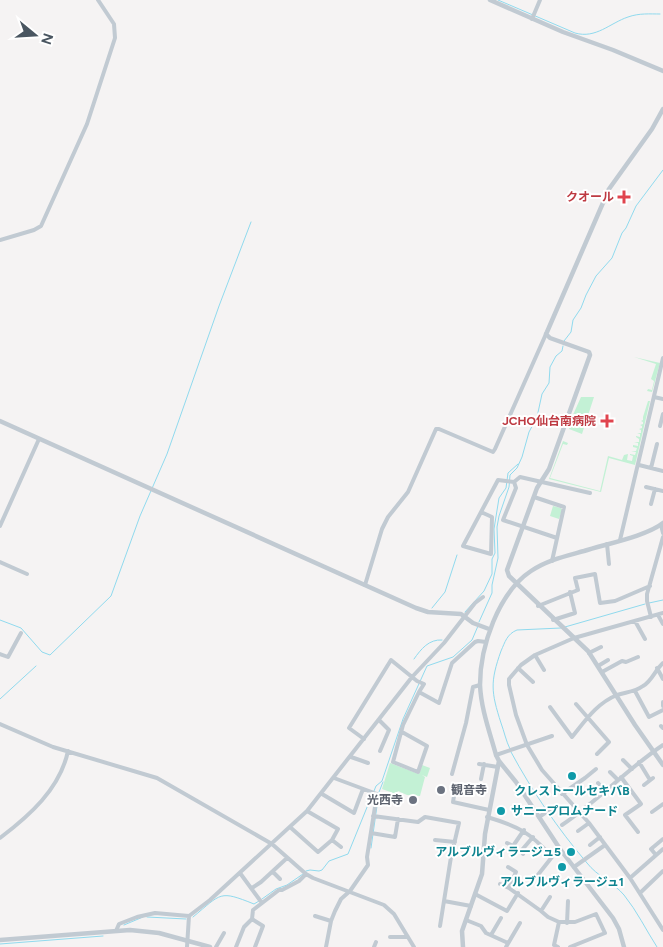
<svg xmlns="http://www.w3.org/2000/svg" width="663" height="947" viewBox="0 0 663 947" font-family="Figtree,'Noto Sans JP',sans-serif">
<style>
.green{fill:#c3f1d5}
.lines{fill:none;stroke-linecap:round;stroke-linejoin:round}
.stream{stroke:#90daee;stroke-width:1}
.minor{stroke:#c1cad2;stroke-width:4}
.tertiary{stroke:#c1cad2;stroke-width:4.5}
.health-dot{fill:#e0444e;stroke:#fff;stroke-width:2}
.culture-dot{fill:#0f9aa8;stroke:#fff;stroke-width:2}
.worship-dot{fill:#6b7280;stroke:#fff;stroke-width:2}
.labels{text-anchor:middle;stroke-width:4;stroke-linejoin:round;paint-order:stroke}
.health-label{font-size:12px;font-weight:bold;fill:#be3a42;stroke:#fff;text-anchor:end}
.worship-label{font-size:12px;font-weight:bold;fill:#5b616d;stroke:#fff;text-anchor:start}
.culture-label{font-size:12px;font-weight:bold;fill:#0d838f;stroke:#fff}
</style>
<rect width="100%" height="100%" fill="#f5f3f3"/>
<!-- green -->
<path class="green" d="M634,357L660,363L652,392L647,391L648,389L652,390L654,381L651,379L656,364Z
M581,397H594L582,434L569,429L572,417Z
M648,401H650L635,465L609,458L601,492L549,479L563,441L568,443L567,445L563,444L550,478L600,491L608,456L622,460L624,455L628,454L627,460L632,461L633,456L630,455V454L635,455L636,452L631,451H636L637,448L633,447V445L638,446V443L634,442H639V439L636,437V436L640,437V434L637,433H641V430L639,429L642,428V426L640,425L643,424V422L641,421L643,420V417Z
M553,506L561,508L562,510L559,519L550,516Z
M390,763L419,774L422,765L430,768L427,777L422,775L425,777L420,796L407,795L398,791L396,794L382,789Z"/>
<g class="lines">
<!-- stream -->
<path class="stream" d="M498,0L575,33C596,39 610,23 628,17C639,13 650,14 660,14
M564,341L571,332L573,320L581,308L586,295L596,276L612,258L622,233L626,228L636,206L663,170
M649,603L663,600
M432,608L445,592L457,555
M465,612L484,591L492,574V559L495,553L494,529L499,498L506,488L508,473L518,464
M0,620L21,628L42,652L50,655L111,596L140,516L167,454L219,306L251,222
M479,622L492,593V585L498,558L497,527L499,516L509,487L510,475L517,468L522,457L529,432L537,417L542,394L549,383L550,367L556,356L562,351L563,346
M565,627L645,604
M414,659C421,649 429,639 442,640
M0,699L36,666
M510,749C506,741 504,731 501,723C491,692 490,682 501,651C505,642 507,634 517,630L561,628
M511,752C532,791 558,829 587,863C597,876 614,883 624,895C637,911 646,930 657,947
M374,791L376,786L382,781L403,719L427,666L453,657L472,640L478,626
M371,848L379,792L383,782
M306,871L310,870L319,871L322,870L329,861L348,854L372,795
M262,899L276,889L287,885L303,874
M147,917L186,919
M193,917C222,893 219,890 254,904L259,901
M124,925L143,917
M0,944L103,936"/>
<!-- minor -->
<path class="minor" d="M532,19L540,0
M0,240L34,230L41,226L87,124L115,38L114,24L98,0
M654,397L663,399
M660,426L663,414
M639,465L663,471
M651,468L657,444
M514,482L516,488L503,520L557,538
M646,487L663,491
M534,497L564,507L552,561
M651,504L655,489
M481,512L492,517L491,554L463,546L498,480L514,482L520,477L590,493
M661,525L663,533
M0,526L39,439
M620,540L663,358
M607,544L609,564
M0,562L27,574
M365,585L382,529L388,517L408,492L436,429H439L493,452L495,449L546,334
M538,606L578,590L575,578L595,574L600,603L615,601L650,586
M663,613L574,638L535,655L521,665L509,679V685L516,715L527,745L542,770L589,823L630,878L663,930
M658,615L663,624
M651,617L647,601V594L663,537
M553,620L575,613L570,592
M635,621L645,639
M589,653L601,647
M0,654L8,657L21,633
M535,655L544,670
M598,666L608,660
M518,668L533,682
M657,668L663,679
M602,672L622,661L626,662L638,657
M635,691L649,717L663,710
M663,702V706
M576,704L609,742L597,754
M550,707L572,737C585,721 597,703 617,695C626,692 635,692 643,686C652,681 655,670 663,663
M379,720L389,730L380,751
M0,724L53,747L157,778L272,844L306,874
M661,726L663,728
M402,732L427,746L418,772L393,762L403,725L419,692
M364,739L349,728L391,660L417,681L424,684L419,692L439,703L452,663L475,642L478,641L486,642
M496,755L552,736
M351,757L368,763
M623,760L632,769
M639,762L650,780
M479,764L498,767
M610,772L618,780
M452,774L466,723L473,687L480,685
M621,777L641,804L625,815L638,832
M481,779L484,764
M598,783L605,792
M644,785L653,778
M322,794L354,813L363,789
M562,794L585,778L596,769
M454,796L453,802L489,810
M652,812L663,804
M373,816L418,822L425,817L459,823L451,857L440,926
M487,817C518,826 531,833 552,857L537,876
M539,817L551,809
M562,825C598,801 627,769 663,745
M290,827L318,852L332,840L338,829L307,811
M578,831L589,823
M371,833L395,837L398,819
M0,838C29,816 60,789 68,751
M332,840L341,847
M435,840L455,842
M507,843L513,846L524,830
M590,845L600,837
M523,854L521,851L533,837
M656,855L651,849L663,839
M508,867L516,872L509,888L541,911
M574,867L605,845
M273,872L280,879
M240,873L262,903
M630,878L663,849
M500,884L509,888
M252,888L261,882L287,858
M640,893L663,871
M475,894L507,911L518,893
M550,897L541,911L548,917L559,922
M444,901L471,906
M315,916L331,921
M252,919L263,926L255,947
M466,920L481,926L486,933L508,943
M567,923L568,901
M116,931L119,924L137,917L155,913L189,916
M491,935L501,918
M390,937H408
M187,947L189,916L210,900L307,811L412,677L444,643L475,603L483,597
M216,947L224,933
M236,947L244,927L252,919L253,910L279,890H282L299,881L306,874L313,878L384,905L394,914L414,947
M326,947L331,921L335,911L341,899L350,891L368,865L367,857L377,794L334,778
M374,947L376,942
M506,947L520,923
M558,947L554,945L559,922H575L596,914L605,933L570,947"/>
<!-- tertiary -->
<path class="tertiary" d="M490,0L563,32L613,50L663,71
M663,109L652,129L609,189L547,332L546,334L550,338L589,352L590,355L549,469L537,488L507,570L509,576L588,651L635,725L663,765
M0,421L416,608L428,612L461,614L473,623L489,629
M499,761L516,782L560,849L613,918L619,929L624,947
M0,940L130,930L159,933L210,947
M463,947L462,931L482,874L485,834L499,761L496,755C490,733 481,709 480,685C480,647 498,593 531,571C547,560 566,556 584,551C606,544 647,536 663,523"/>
</g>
<!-- markers -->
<g class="health-dot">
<path d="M621.5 189.5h5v5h5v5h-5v5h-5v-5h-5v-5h5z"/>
<path d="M604.5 413.5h5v5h5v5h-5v5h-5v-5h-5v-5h5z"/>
</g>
<g class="culture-dot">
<circle cx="572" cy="776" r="5"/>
<circle cx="501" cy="811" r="5"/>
<circle cx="571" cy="852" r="5"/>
<circle cx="562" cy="867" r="5"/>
</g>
<g class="worship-dot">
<circle cx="441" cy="790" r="5"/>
<circle cx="413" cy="800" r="5"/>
</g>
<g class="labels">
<!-- health labels -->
<g class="health-label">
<text x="614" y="201">クオール</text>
<text x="596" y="425">JCHO仙台南病院</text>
</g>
<!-- worship labels -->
<g class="worship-label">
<text x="451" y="794">観音寺</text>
<text x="403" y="804" text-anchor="end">光西寺</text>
</g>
<!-- culture labels -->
<g class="culture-label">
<text x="572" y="795">クレストールセキバB</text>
<text x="511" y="815" text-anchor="start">サニープロムナード</text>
<text x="561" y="856" text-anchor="end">アルブルヴィラージュ5</text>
<text x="562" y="886">アルブルヴィラージュ1</text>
</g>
</g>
<!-- north arrow -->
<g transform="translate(35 35) rotate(108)" stroke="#ffffff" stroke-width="4" paint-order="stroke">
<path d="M0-4L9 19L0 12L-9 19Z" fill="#4a5661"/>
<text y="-8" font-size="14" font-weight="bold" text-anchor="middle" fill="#4a5661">N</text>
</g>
</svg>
